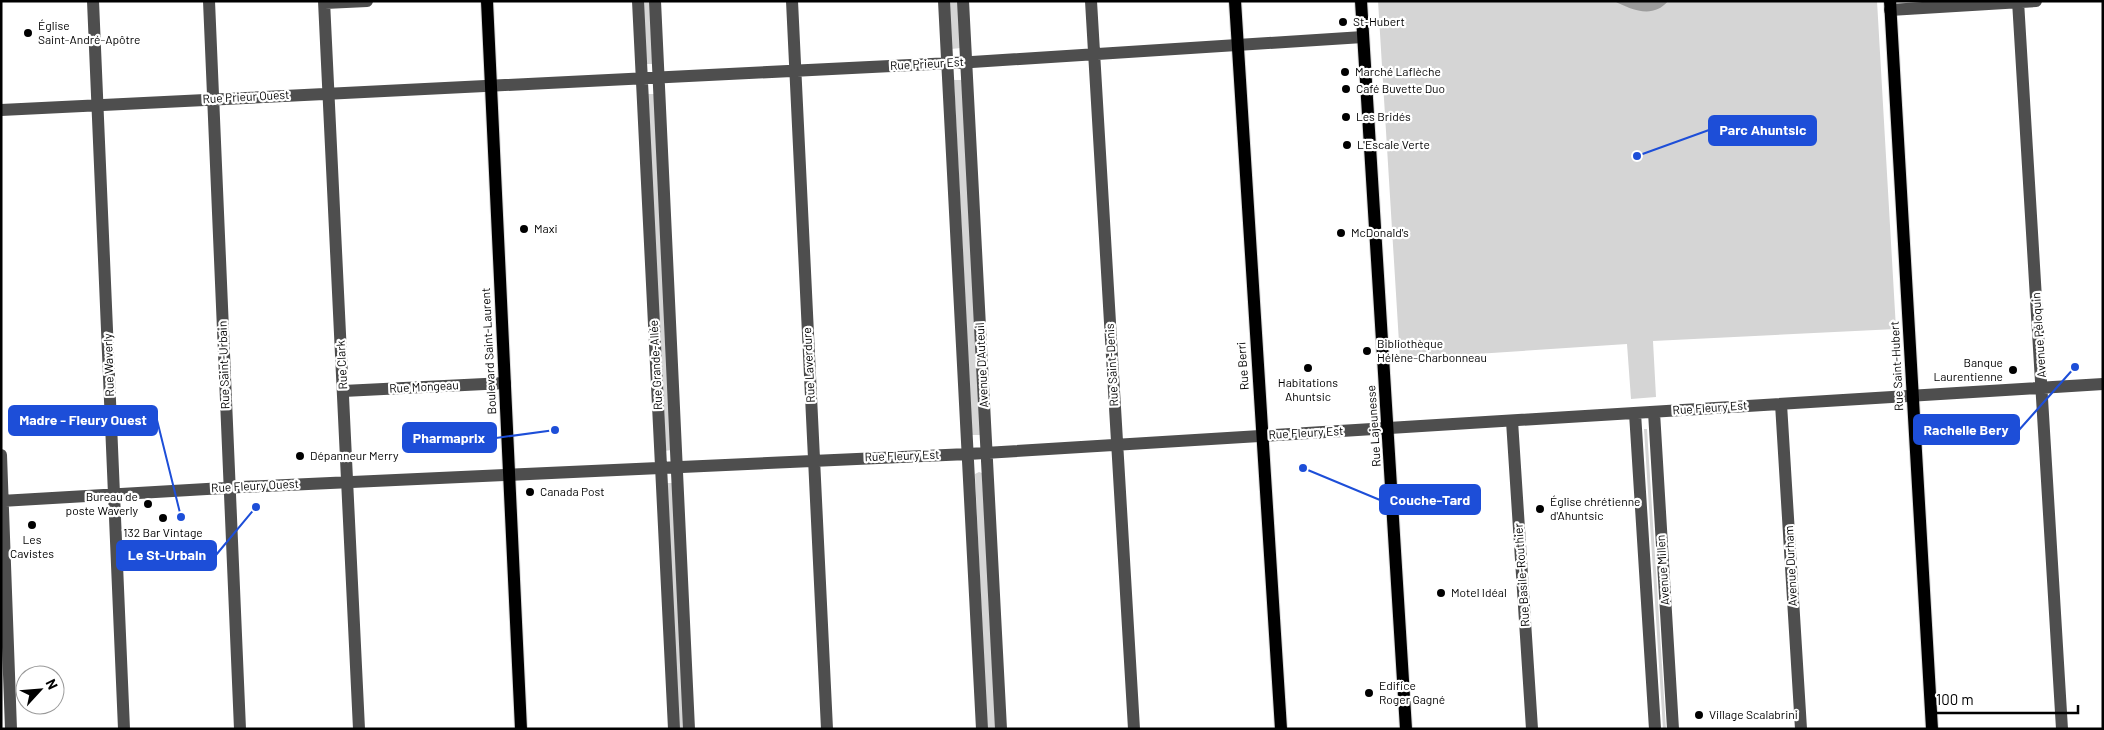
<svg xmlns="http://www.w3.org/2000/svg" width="2104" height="730" viewBox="0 0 2104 730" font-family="Barlow,sans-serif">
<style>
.green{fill:#d5d5d5}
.water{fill:#9c9c9c}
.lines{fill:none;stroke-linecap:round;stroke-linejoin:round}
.major-casing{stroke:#dbdbdb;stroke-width:14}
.minor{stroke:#4e4e4e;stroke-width:12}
.major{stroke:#000;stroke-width:12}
.poi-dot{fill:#000;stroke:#fff;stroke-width:2}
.labels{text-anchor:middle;stroke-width:4.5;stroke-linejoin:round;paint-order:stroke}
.poi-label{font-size:12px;fill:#000;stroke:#fff;text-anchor:start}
.street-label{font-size:12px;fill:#000;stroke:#fff}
.leader{fill:none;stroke:#1d4ed8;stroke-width:2}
.callout-dot{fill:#1d4ed8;stroke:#fff;stroke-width:2}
.callout{fill:#1d4ed8;stroke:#1d4ed8;stroke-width:2}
.callout-label{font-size:14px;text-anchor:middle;font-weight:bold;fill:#fff}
</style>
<rect width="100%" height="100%" fill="#fff"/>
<!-- green -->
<path class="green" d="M642,1H651L654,64H645Z
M949,1H958L961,48L951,49Z
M1378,1H1877L1896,329L1653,341L1656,397L1631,399L1627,344L1400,359Z
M954,80H962L981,435H972Z
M647,94H655L672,450L664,451Z
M1644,429H1647L1666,729H1663Z
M979,472L982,473L997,729H987L975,474Z
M666,483H673L685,729H678Z"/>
<!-- water -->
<path class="water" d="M1614,1H1668C1653,19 1632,10 1614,1Z"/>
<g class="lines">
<!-- major casing -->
<g class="major-casing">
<path id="major" d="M487,1L521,729
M1235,1L1281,729
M1361,1L1406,729
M1890,1L1932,729"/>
</g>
<!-- minor -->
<path class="minor" d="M93,1L124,729
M209,1L240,729
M324,1L359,729
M638,1L674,729
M655,1L689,729
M792,1L827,729
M944,1L982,729
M963,1L1001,729
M1091,1L1134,729
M2018,1L2062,729
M325,3L367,1
M1890,10L2036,1
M1,110L972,62L1363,37
M343,391L505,383
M1781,404L1801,729
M1654,412L1673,729
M1635,413L1655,729
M1512,421L1532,729
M1,455L11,729
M1,501L241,487L968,454L2103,384"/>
<!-- major -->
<use href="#major" class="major"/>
</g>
<!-- markers -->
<g class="poi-dot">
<circle cx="1343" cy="22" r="5"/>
<circle cx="28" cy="33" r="5"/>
<circle cx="1345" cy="72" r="5"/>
<circle cx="1346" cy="89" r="5"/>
<circle cx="1346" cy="117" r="5"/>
<circle cx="1347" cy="145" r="5"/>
<circle cx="524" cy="229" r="5"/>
<circle cx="1341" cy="233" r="5"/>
<circle cx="1367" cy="351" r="5"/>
<circle cx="1308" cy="368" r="5"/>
<circle cx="2013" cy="370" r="5"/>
<circle cx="300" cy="456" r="5"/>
<circle cx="530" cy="492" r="5"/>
<circle cx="148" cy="504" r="5"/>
<circle cx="1540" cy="509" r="5"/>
<circle cx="163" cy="518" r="5"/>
<circle cx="32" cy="525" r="5"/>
<circle cx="1441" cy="593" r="5"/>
<circle cx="1369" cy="693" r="5"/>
<circle cx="1699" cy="715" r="5"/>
</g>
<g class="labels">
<!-- poi labels -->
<g class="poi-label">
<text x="1353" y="26">St-Hubert</text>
<text x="38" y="30">Église<tspan x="38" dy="14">Saint-André-Apôtre</tspan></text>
<text x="1355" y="76">Marché Laflèche</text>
<text x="1356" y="93">Café Buvette Duo</text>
<text x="1356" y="121">Les Bridés</text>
<text x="1357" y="149">L'Escale Verte</text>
<text x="534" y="233">Maxi</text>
<text x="1351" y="237">McDonald's</text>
<text x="1377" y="348">Bibliothèque<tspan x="1377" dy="14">Hélène-Charbonneau</tspan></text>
<text x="2003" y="367" text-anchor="end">Banque<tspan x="2003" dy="14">Laurentienne</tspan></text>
<text x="1308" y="387" text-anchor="middle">Habitations<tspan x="1308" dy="14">Ahuntsic</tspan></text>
<text x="310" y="460">Dépanneur Merry</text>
<text x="540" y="496">Canada Post</text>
<text x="138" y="501" text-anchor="end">Bureau de<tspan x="138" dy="14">poste Waverly</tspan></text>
<text x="1550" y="506">Église chrétienne<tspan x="1550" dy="14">d'Ahuntsic</tspan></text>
<text x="163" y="537" text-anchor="middle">132 Bar Vintage</text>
<text x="32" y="544" text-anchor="middle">Les<tspan x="32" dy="14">Cavistes</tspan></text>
<text x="1451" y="597">Motel Idéal</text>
<text x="1379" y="690">Edifice<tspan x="1379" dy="14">Roger Gagné</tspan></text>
<text x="1709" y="719">Village Scalabrini</text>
</g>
<!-- street labels -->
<g class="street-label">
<text transform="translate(927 64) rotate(-3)" y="4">Rue Prieur Est</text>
<text transform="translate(246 97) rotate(-3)" y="4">Rue Prieur Ouest</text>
<text transform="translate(2039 335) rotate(-94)" y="4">Avenue Péloquin</text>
<text transform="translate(489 351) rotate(-93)" y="4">Boulevard Saint-Laurent</text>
<text transform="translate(109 365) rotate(-92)" y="4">Rue Waverly</text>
<text transform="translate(224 365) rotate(-92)" y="4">Rue Saint-Urbain</text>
<text transform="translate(342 365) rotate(-93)" y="4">Rue Clark</text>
<text transform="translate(656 365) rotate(-93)" y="4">Rue Grande-Allée</text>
<text transform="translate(809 365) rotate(-93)" y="4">Rue Laverdure</text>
<text transform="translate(982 365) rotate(-93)" y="4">Avenue D'Auteuil</text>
<text transform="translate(1112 365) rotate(-93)" y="4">Rue Saint-Denis</text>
<text transform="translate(1243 366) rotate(-94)" y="4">Rue Berri</text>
<text transform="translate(1897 366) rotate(-93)" y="4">Rue Saint-Hubert</text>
<text transform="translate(424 387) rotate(-3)" y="4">Rue Mongeau</text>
<text transform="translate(1710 408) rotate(-4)" y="4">Rue Fleury Est</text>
<text transform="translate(1374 426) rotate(-94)" y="4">Rue Lajeunesse</text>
<text transform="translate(1306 433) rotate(-3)" y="4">Rue Fleury Est</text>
<text transform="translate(902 456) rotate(-2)" y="4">Rue Fleury Est</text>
<text transform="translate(255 486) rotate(-3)" y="4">Rue Fleury Ouest</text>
<text transform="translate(1791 566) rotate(-93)" y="4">Avenue Durham</text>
<text transform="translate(1663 570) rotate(-94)" y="4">Avenue Millen</text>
<text transform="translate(1522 575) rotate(-94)" y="4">Rue Basile-Routhier</text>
</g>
</g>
<!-- callouts -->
<path class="leader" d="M1637 156L1709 130M181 517L157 420M2075 367L2019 430M555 430L496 438M1303 468L1380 500M256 507L216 555"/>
<g class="callout-dot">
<circle cx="1637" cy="156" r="5"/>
<circle cx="181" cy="517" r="5"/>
<circle cx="2075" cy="367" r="5"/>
<circle cx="555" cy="430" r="5"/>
<circle cx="1303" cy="468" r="5"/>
<circle cx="256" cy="507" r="5"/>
</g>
<g class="callout">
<rect x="1709" y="116" width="107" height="29" rx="5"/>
<rect x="9" y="406" width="148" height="29" rx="5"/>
<rect x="1914" y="415" width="105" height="29" rx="5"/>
<rect x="403" y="423" width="93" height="29" rx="5"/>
<rect x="1380" y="485" width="100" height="29" rx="5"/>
<rect x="117" y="541" width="99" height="29" rx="5"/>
</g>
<g class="callout-label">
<text x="1763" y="135">Parc Ahuntsic</text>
<text x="83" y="425">Madre - Fleury Ouest</text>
<text x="1966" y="435">Rachelle Bery</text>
<text x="449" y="443">Pharmaprix</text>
<text x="1430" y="505">Couche-Tard</text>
<text x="167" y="560">Le St-Urbain</text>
</g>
<!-- border -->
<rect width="2104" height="730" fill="none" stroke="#000000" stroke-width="5"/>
<!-- north arrow -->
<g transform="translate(40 690) rotate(64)"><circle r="24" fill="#ffffff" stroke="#999999"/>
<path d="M0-4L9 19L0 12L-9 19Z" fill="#000000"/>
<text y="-8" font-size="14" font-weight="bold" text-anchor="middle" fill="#000000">N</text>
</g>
<!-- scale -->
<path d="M1929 705v8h149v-8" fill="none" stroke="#000000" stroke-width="2.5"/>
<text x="1936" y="705" font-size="15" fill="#000000" stroke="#ffffff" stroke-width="4" paint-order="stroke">100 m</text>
</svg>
